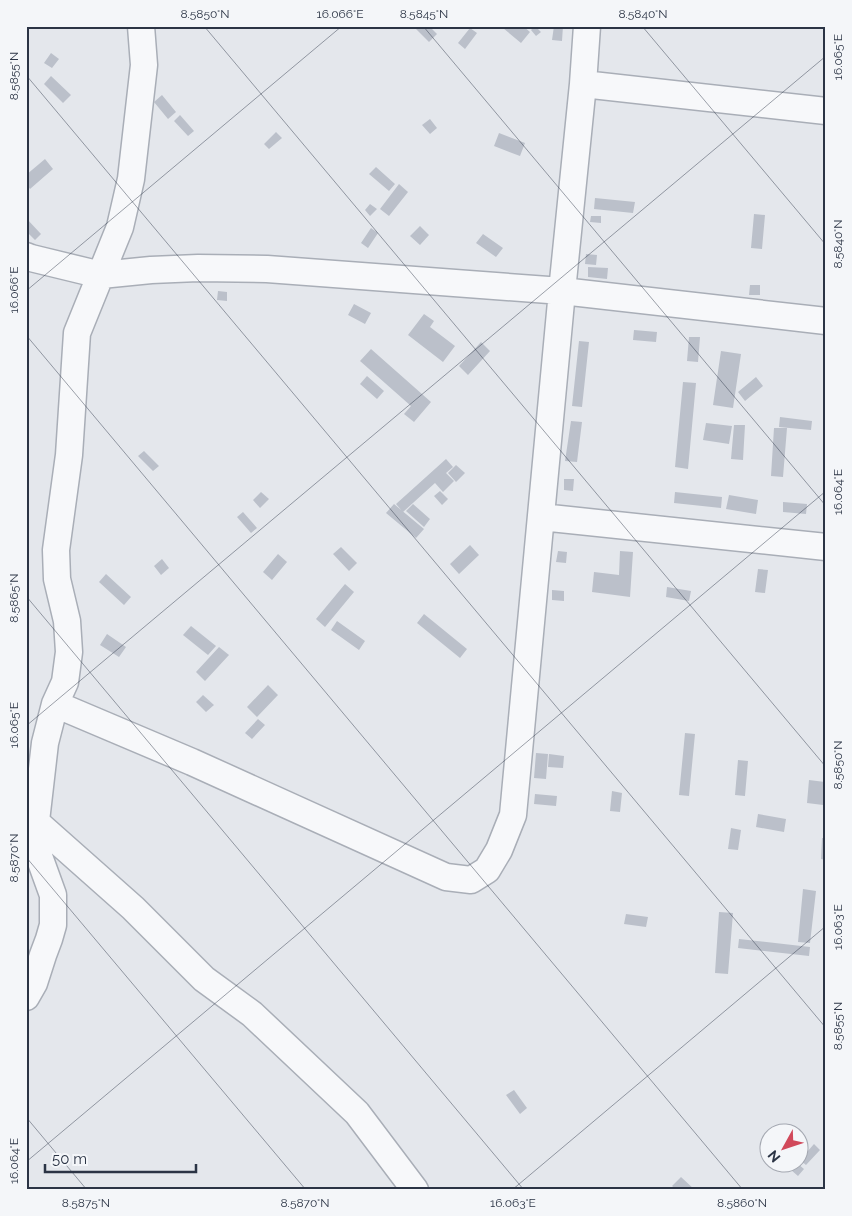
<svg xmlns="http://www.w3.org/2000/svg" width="852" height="1216" viewBox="0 0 852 1216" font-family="Raleway,sans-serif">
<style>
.building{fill:#bbc0ca}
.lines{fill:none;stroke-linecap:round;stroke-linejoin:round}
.minor-casing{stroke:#a9aeb7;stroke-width:29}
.minor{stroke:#f7f8fa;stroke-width:26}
.ticks{fill:none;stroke:#2b3445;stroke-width:1;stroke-opacity:0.45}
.neatline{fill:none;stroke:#2b3445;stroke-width:2}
.ticks-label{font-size:12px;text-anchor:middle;fill:#2b3445}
</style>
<rect width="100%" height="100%" fill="#e4e7ec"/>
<!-- building -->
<path class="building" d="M413,26H429L437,34L429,42Z
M504,26H523L530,32L521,43L503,28Z
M535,26L541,32L536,36L531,30Z
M554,26H563L562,41L552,40Z
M470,28L477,33L465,49L458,43Z
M51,53L59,59L52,68L44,63Z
M51,76L71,95L63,103L44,84Z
M162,95L176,112L168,119L154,102Z
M180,115L194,131L188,136L174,121Z
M430,119L437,128L430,134L422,125Z
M276,132L282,138L269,149L264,144Z
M499,133L525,143L520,156L494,146Z
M45,159L53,169L30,189L26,184V175Z
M376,167L395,184L389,191L369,174Z
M399,184L408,192L389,216L380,209Z
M595,198L635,202L633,213L594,209Z
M370,204L377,209L370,216L365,210Z
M754,214L765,215L762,249L751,248Z
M591,216H601V223L590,222Z
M26,218L41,234L35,240L26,231Z
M420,226L429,235L420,245L410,236Z
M371,228L378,233L368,248L361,243Z
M483,234L503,248L496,257L476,243Z
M586,254L597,255L596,265L585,264Z
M588,267L608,268L607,279L588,277Z
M750,285H760V295H749Z
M218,291L227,292V301L217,300Z
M354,304L371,313L365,324L348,315Z
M424,314L434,321L430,327L455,346L443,362L408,335Z
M634,330L657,332L656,342L633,340Z
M689,337H700L698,362L687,361Z
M579,341L589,342L582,407L572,406Z
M481,342L490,351L468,375L459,366Z
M371,349L431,402L414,422L404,414L411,406L360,361Z
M721,351L741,354L733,408L713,405Z
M367,376L384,391L377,399L360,384Z
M756,377L763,386L745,401L738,392Z
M683,382L696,383L688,469L675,467Z
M780,417L812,421L811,430L779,427Z
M571,421L582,422L577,462L565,461Z
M706,423L732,426L729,444L703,440Z
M734,425H745L743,460L731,459Z
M774,428H787L783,477L771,476Z
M144,451L159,466L153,471L138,456Z
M446,459L453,467L446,473L454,481L443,492L435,483L403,512L396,504Z
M456,465L465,473L456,482L448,473Z
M564,479H574L573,491L564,490Z
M440,491L448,499L442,505L434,496Z
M261,492L269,499L260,508L253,500Z
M675,492L722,497L721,508L674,503Z
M729,495L758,500L756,514L726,509Z
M783,502L807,504L806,514L783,512Z
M394,504L424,529L416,538L386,513Z
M413,504L430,519L424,527L406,511Z
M243,512L257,528L251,533L237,517Z
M470,545L479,555L459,574L450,564Z
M341,547L357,563L349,571L333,554Z
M558,551L567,552L566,563L556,562Z
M620,551L633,552L630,597L592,592L594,572L619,575Z
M278,554L287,562L272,580L263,572Z
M162,559L169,568L161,575L154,566Z
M758,569L768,570L765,593L755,592Z
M106,574L131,597L124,605L99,582Z
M345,584L354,592L325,627L316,619Z
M667,587L691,591L689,601L666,597Z
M552,590L564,591V601L552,600Z
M424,614L467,649L460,658L417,623Z
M337,621L365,641L359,650L331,630Z
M191,626L216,646L208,655L183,635Z
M107,634L126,647L119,657L100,645Z
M219,647L229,655L205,681L196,672Z
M268,685L278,695L257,717L247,707Z
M203,695L214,705L206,712L196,702Z
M258,719L265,725L252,739L245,733Z
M685,733L695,734L689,796L679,795Z
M536,753L548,754L546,779L534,778Z
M549,754L564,756L563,768L548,767Z
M738,760L748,761L745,796L735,795Z
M809,780L825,782L823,805L807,803Z
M612,791L622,793L620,812L610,811Z
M535,794L557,796L556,806L534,804Z
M758,814L786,819L784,832L756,827Z
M731,828L741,830L738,850L728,849Z
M822,838H826V860L821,859Z
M803,889L816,891L810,943L798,942Z
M719,912L733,913L728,974L715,973Z
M626,914L648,917L646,927L624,924Z
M739,939L810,947L809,956L738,948Z
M514,1090L527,1108L520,1114L506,1095Z
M814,1144L820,1150L806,1165L800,1160Z
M784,1164H798L804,1169L798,1176Z
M681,1177L695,1190H677L672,1186Z"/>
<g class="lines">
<!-- minor casing -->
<g class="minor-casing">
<path id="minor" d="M583,84L826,111
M26,256L31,258L101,275L151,270L198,268L267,269L562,291L826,321
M541,517L826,547
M55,704L192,762L446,877L471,880L487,870L499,850L513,815L562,291L583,84L587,26
M27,814L133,908L204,979L252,1014L357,1113L415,1190
M26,997L34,983L43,955L49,939L53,925V895L36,848V821L45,743L55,704L65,682L69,652L67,621L57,579L56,550L69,455L77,333L120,227L131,179L144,65L141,26"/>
</g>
<!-- minor -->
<use href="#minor" class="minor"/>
</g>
<!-- ticks -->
<path class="ticks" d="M204,26L826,767M423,26L826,506M642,26L826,245M26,75L826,1028M26,291L342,26M26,335L743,1190M26,596L524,1190M26,726L826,56M26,857L306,1190M26,1117L87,1190M26,1162L826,491M512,1190L826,926"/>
<!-- border -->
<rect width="852" height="1216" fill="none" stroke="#f4f6f9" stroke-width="55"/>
<!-- north arrow -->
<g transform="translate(784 1148) rotate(230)"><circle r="24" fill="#f4f6f9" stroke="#a4a8b1"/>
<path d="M0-4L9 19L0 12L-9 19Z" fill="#d1495b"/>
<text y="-8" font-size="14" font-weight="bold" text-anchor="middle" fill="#2b3445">N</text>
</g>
<!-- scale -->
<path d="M45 1164v8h151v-8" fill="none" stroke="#2b3445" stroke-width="2.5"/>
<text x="52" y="1164" font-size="15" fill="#2b3445" stroke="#f4f6f9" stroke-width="4" paint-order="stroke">50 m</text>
<rect x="28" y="28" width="796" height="1160" class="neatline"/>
<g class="ticks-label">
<text x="205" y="18">8.5850°N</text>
<text x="340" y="18">16.066°E</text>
<text x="424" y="18">8.5845°N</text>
<text x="643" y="18">8.5840°N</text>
<text transform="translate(838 57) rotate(-90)" y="4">16.065°E</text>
<text transform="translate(14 76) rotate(-90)" y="4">8.5855°N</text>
<text transform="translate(838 244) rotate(-90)" y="4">8.5840°N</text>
<text transform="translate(14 290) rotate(-90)" y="4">16.066°E</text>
<text transform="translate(838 492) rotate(-90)" y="4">16.064°E</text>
<text transform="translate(14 598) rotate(-90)" y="4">8.5865°N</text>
<text transform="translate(14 725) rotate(-90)" y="4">16.065°E</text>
<text transform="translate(838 765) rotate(-90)" y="4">8.5850°N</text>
<text transform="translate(14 858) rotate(-90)" y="4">8.5870°N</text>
<text transform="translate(838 927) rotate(-90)" y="4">16.063°E</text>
<text transform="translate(838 1026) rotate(-90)" y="4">8.5855°N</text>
<text transform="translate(14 1161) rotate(-90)" y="4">16.064°E</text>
<text x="86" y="1207">8.5875°N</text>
<text x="305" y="1207">8.5870°N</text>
<text x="513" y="1207">16.063°E</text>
<text x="742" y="1207">8.5860°N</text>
</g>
</svg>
